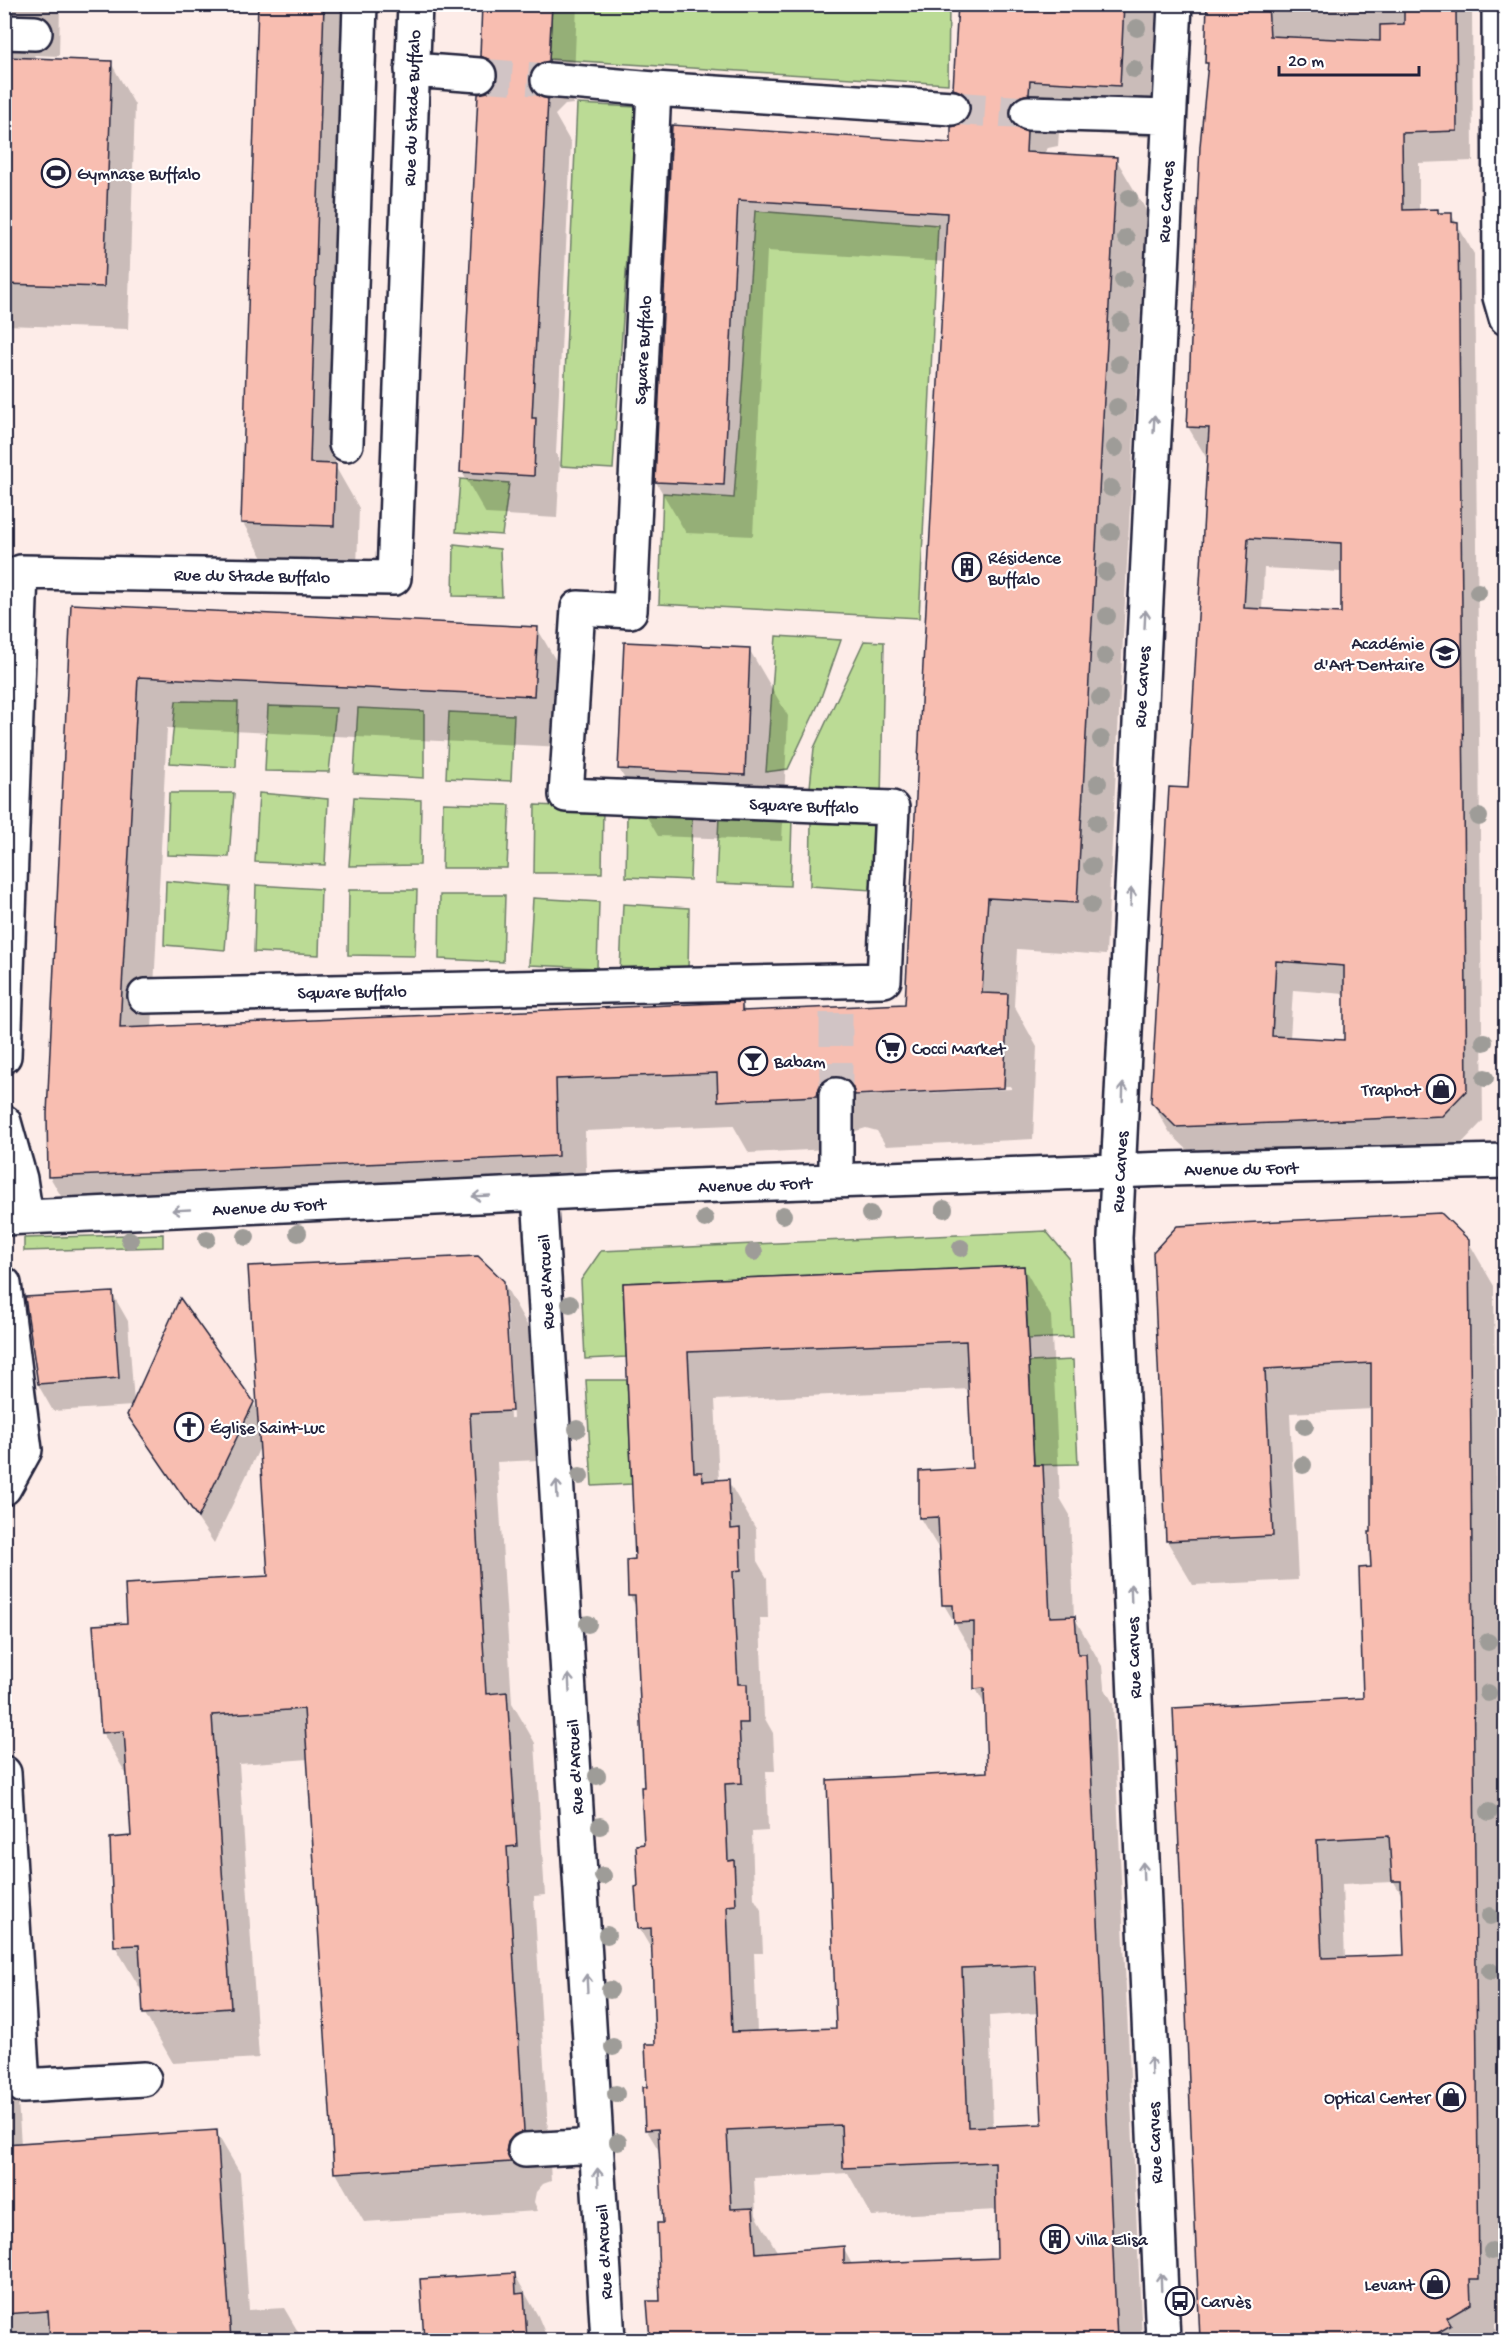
<svg xmlns="http://www.w3.org/2000/svg" width="1510" height="2345" viewBox="0 0 1510 2345" font-family="'Gochi Hand',sans-serif">
<style>
.green{fill:#bbdb95;stroke:#6e7e68;stroke-width:1.5}
.shadow{fill:#0003;fill-rule:evenodd}
.building{fill:#f8beb1;stroke:#22223b;stroke-width:1.5;fill-rule:evenodd}
.lines{fill:none;stroke-linecap:round;stroke-linejoin:round}
.minor-tunnel{stroke:#d1c4c5;stroke-width:33;stroke-dasharray:33 16;stroke-linecap:butt}
.minor-casing{stroke:#22223b;stroke-width:38}
.minor{stroke:#fff;stroke-width:33}
.tree{fill:#9e9c98}
.oneway{stroke:#9c9ca7}
.labels{text-anchor:middle;stroke-width:4.5;stroke-linejoin:round;paint-order:stroke}
.street-label{font-size:18px;fill:#22223b;stroke:#fff}
.poi-label{font-size:18px;fill:#22223b;stroke:#fff;text-anchor:start}
</style>
<rect width="100%" height="100%" fill="#fdece8"/>
<filter id="ink" filterUnits="userSpaceOnUse"><feTurbulence type="fractalNoise" baseFrequency=".0167" numOctaves="2"/><feDisplacementMap in="SourceGraphic" scale="12" xChannelSelector="R" yChannelSelector="G"/><feConvolveMatrix kernelMatrix="1 2 1 2 8 2 1 2 1" color-interpolation-filters="sRGB"/></filter>
<g filter="url(#ink)">
<!-- green -->
<path class="green" d="M552,5H949L948,84L549,59Z
M577,104L637,107L613,469L561,466Z
M755,211L938,225L919,618L659,604L663,493L734,498Z
M460,479L509,483L502,535L456,532Z
M454,544L500,549L502,597L453,596Z
M776,636L841,640L819,703L788,769L766,772Z
M864,641L884,642L881,801L809,797L814,748Z
M176,701L238,702L236,767L170,763Z
M268,706L336,708L329,772L265,771Z
M358,708L424,711V778L354,774Z
M449,712L514,715L511,781L446,778Z
M169,793H234L229,857L167,855Z
M259,793L328,799L325,865L255,862Z
M354,797L421,800L420,865L349,866Z
M443,803L510,805L507,868H442Z
M535,805L603,808L602,873H534Z
M627,813L692,818L690,880L626,877Z
M719,816L792,818L790,886L716,883Z
M811,821L875,824L873,890L810,886Z
M166,881L230,887L225,950L164,945Z
M256,885L321,889L319,955L254,952Z
M349,890H417L415,956L348,955Z
M440,895H505L503,962L439,959Z
M533,898L599,902L597,968L529,965Z
M623,904L689,908L688,973L620,970Z
M1046,1231L1069,1258L1073,1337L1028,1339L1024,1266L623,1283L626,1357L585,1359L581,1280L601,1251Z
M163,1234V1247L24,1251V1238Z
M1073,1360L1078,1464L1034,1465L1029,1362Z
M586,1380H627L632,1484L592,1486Z"/>
<!-- shadow -->
<path class="shadow" d="M4,4H60L59,56L34,55L37,60L111,63L135,105L128,329L4,325Z
M259,4H349L335,466L359,508L357,568L267,565L243,523Z
M484,4H577L573,104L565,105L555,115L571,143L556,454L560,462L557,518L486,514L462,472L488,93L497,83L481,56Z
M959,4H1156L1149,137L1059,132L1058,146L1048,148L1043,154L1116,159L1146,210L1106,955L1017,949L1014,1006L1037,1047L1033,1139L886,1146L877,1131L866,1128L856,1131L849,1137L847,1148L749,1153L733,1125L585,1131L587,1207L80,1229L50,1177L48,1114L72,605L537,628L567,680L563,747L167,728L152,1028L741,1004L746,1012L906,1005L946,262L767,251L753,536L686,533L656,482L673,127L952,145L960,126L969,120L970,115L955,89ZM1011,1086L1012,1089L856,1096V1093Z
M1209,4H1472L1473,161L1419,163V211L1437,210L1439,214H1451L1474,254L1483,1121L1460,1145L1195,1157L1170,1133L1152,1102L1190,790L1209,457H1206L1188,427L1209,67L1206,63ZM1264,568L1342,572V614L1262,610ZM1293,990L1345,994L1346,1041L1290,1038Z
M749,649L788,716L782,841L658,836L619,769Z
M1468,1241L1494,1286L1504,2323H1495L1496,2340H1201L1174,1709L1364,1700L1372,1568V1409L1290,1413L1298,1580L1193,1585L1167,1541L1155,1252ZM1394,1882L1403,1897L1406,1956L1345,1959L1342,1884Z
M1024,1268L1051,1316L1060,1498L1070,1515L1074,1617L1102,1666L1104,1687L1113,1703L1142,2340H651L649,2302H662L664,2224L661,2154L646,2129L648,2088L656,2045L653,1952L639,1928L646,1846L645,1788L637,1608L630,1596L637,1560L625,1285ZM970,1389L974,1470L920,1518L942,1554L944,1605L976,1658V1689L986,1707L989,1774L838,2030L757,2033L754,1953H763L761,1910L754,1898L752,1832L768,1831L766,1771H775L773,1733L764,1717L762,1673L760,1618H768L767,1578L757,1561L756,1529L728,1481H719L715,1400ZM1039,2013L1043,2125L993,2127L989,2016ZM848,2173L872,2216L998,2210L999,2259L853,2266L843,2248L778,2253L756,2215L754,2178Z
M503,1282L531,1332L539,1460L497,1462L512,1703L535,1743L545,1895L534,1896L551,2181L543,2184L536,2192L534,2202L538,2211L364,2222L336,2173L309,1759L239,1764L259,2058L173,2063L145,2014L144,1995L115,1946L133,1838L129,1779L102,1732L129,1624L269,1577L261,1445L214,1543L145,1442L129,1415L133,1406L53,1411L37,1383L26,1299L112,1293L128,1321L134,1403L252,1402L259,1413ZM504,1305H507L513,1418H510Z
M4,1891L21,2145L216,2132L240,2173L249,2310L284,2308L303,2340H4Z
M515,2275L538,2316L548,2340H426L422,2281Z"/>
<!-- building -->
<path class="building" d="M258,4H324L310,463L336,464L334,526L241,523Z
M482,4H552L549,61L541,63L533,69L529,79L531,87L537,95L548,99L532,418H536L534,476L460,472L478,94L488,92L494,86L498,76L496,67L490,60L480,56Z
M958,4H1124L1120,86L1030,81L1029,94L1019,97L1012,104L1009,112L1012,122L1019,129L1027,132L1026,152L1117,157L1077,903L988,898L982,993L1008,994L1004,1088L855,1095L852,1086L846,1079L835,1076L826,1079L820,1085L817,1096L718,1101L717,1073L556,1079L558,1156L48,1177L47,1114L71,604L538,627L534,696L138,677L120,1028L742,1002V1011L905,1004L947,213L738,200L724,485L655,482L672,125L951,143V127L960,125L967,119L971,109L968,99L963,93L953,89Z
M1207,4H1268L1270,36L1380,41V25L1404,24V4H1456L1457,131L1402,133L1403,210L1438,209V213H1452V222L1458,223L1467,1090L1442,1116L1176,1127L1151,1102L1169,787L1188,788L1209,428L1187,427L1200,146L1208,63H1205ZM1248,538L1341,543V613L1244,608ZM1276,961L1344,966V1040L1272,1036Z
M4,57L112,61L104,287L4,284Z
M624,642L750,648L745,775L618,769Z
M1441,1213L1469,1240L1479,2279H1470L1471,2304L1447,2318L1451,2325L1426,2340H1200L1173,1708L1363,1698L1359,1568L1371,1567L1369,1532H1371V1363L1265,1369L1273,1536L1166,1541L1153,1252L1177,1226ZM1389,1836L1392,1881H1401L1404,1955L1322,1958L1317,1840Z
M478,1256L504,1281L512,1411L470,1413L486,1694L507,1692L517,1846L507,1847L524,2131L514,2135L508,2142L506,2152L511,2162L334,2173L304,1709L212,1715L231,2008L143,2014L139,1945L114,1946L110,1838L131,1836L124,1731L101,1733L93,1625L127,1623L125,1584L268,1576L248,1266Z
M1024,1266L1034,1465H1043L1050,1617L1075,1616L1078,1654H1086L1117,2340H650L647,2301H660L657,2223H663L658,2129L645,2130L643,2087H647L645,2044H655L651,1928L638,1929L635,1887L638,1886L636,1845L644,1844L641,1787H644L635,1596H628L627,1560L635,1559L623,1283ZM966,1341L972,1468L919,1471V1518L938,1517L942,1605H953L954,1623L974,1622V1689L984,1688L987,1772L827,1780L836,2028L732,2032L727,1906L736,1905L734,1860L728,1861L725,1784L742,1783L739,1723H748L747,1684H738L735,1624L733,1571L741,1570L740,1528L731,1529L729,1479L703,1481L702,1472H694L688,1352ZM1035,1965L1042,2124L968,2127L962,1968ZM841,2125L843,2168L995,2162L997,2258L844,2264V2246L756,2253L753,2208L731,2209L727,2130Z
M113,1292L119,1378L38,1384L25,1297Z
M180,1298L254,1402L198,1518L127,1415Z
M217,2130L231,2340H50L48,2311L4,2314V2144Z
M515,2273L516,2294L524,2293L527,2340H424L420,2279Z"/>
<g class="lines">
<!-- minor-tunnel -->
<path class="minor-tunnel" d="M479,75L548,80
M952,108L1028,113
M836,1095V1006"/>
<!-- minor casing -->
<g class="minor-casing">
<path id="minor" d="M1499,4L1500,297L1506,318
M4,32L35,33
M412,70L479,75
M548,80L654,89L952,108
M1028,113L1169,117
M346,444L360,4
M145,996L884,980L892,808L566,795L578,608L630,611L654,89
M4,1056L21,572L394,578L415,4
M836,1095V1181
M4,1122L20,1179L26,1217
M539,1194L608,2340
M4,1218L694,1186L1168,1169L1506,1161
M4,1284L25,1450L4,1488
M4,1773L23,2086L144,2079
M525,2150L597,2146
M1163,2340L1115,1238L1175,4"/>
</g>
<!-- minor -->
<use href="#minor" class="minor"/>
</g>
<!-- trees -->
<g class="tree">
<circle cx="1137" cy="28" r="9"/>
<circle cx="1134" cy="69" r="9"/>
<circle cx="1129" cy="198" r="9"/>
<circle cx="1126" cy="238" r="9"/>
<circle cx="1123" cy="280" r="9"/>
<circle cx="1121" cy="322" r="9"/>
<circle cx="1119" cy="364" r="9"/>
<circle cx="1117" cy="407" r="9"/>
<circle cx="1115" cy="448" r="9"/>
<circle cx="1111" cy="488" r="9"/>
<circle cx="1111" cy="532" r="9"/>
<circle cx="1106" cy="572" r="9"/>
<circle cx="1478" cy="592" r="9"/>
<circle cx="1107" cy="616" r="9"/>
<circle cx="1105" cy="656" r="9"/>
<circle cx="1100" cy="698" r="9"/>
<circle cx="1101" cy="739" r="9"/>
<circle cx="1098" cy="783" r="9"/>
<circle cx="1479" cy="817" r="9"/>
<circle cx="1097" cy="823" r="9"/>
<circle cx="1092" cy="866" r="9"/>
<circle cx="1091" cy="905" r="9"/>
<circle cx="1484" cy="1042" r="9"/>
<circle cx="1485" cy="1078" r="9"/>
<circle cx="944" cy="1209" r="9"/>
<circle cx="870" cy="1214" r="9"/>
<circle cx="783" cy="1215" r="9"/>
<circle cx="705" cy="1219" r="9"/>
<circle cx="298" cy="1233" r="9"/>
<circle cx="246" cy="1237" r="9"/>
<circle cx="207" cy="1239" r="9"/>
<circle cx="130" cy="1240" r="9"/>
<circle cx="961" cy="1248" r="9"/>
<circle cx="754" cy="1252" r="9"/>
<circle cx="570" cy="1304" r="9"/>
<circle cx="1305" cy="1426" r="9"/>
<circle cx="577" cy="1429" r="9"/>
<circle cx="1303" cy="1465" r="9"/>
<circle cx="580" cy="1476" r="9"/>
<circle cx="588" cy="1624" r="9"/>
<circle cx="1488" cy="1642" r="9"/>
<circle cx="1488" cy="1693" r="9"/>
<circle cx="597" cy="1776" r="9"/>
<circle cx="1489" cy="1812" r="9"/>
<circle cx="600" cy="1826" r="9"/>
<circle cx="603" cy="1876" r="9"/>
<circle cx="1490" cy="1916" r="9"/>
<circle cx="607" cy="1935" r="9"/>
<circle cx="1490" cy="1971" r="9"/>
<circle cx="610" cy="1990" r="9"/>
<circle cx="613" cy="2047" r="9"/>
<circle cx="616" cy="2094" r="9"/>
<circle cx="618" cy="2142" r="9"/>
<circle cx="1492" cy="2251" r="9"/>
</g>
<!-- one-way arrows -->
<defs><path id="oneway-shaft" d="M-6 0H5M1.5-3L5.5 0L1.5 3" fill="none" stroke-width="1.6" stroke-linecap="round" stroke-linejoin="round" transform="scale(1.5)"/></defs>
<g class="oneway">
<use href="#oneway-shaft" transform="translate(1154 424) rotate(-87)"/>
<use href="#oneway-shaft" transform="translate(1145 619) rotate(-87)"/>
<use href="#oneway-shaft" transform="translate(1131 897) rotate(-87)"/>
<use href="#oneway-shaft" transform="translate(1123 1092) rotate(-88)"/>
<use href="#oneway-shaft" transform="translate(481 1196) rotate(177)"/>
<use href="#oneway-shaft" transform="translate(181 1210) rotate(177)"/>
<use href="#oneway-shaft" transform="translate(557 1489) rotate(-93)"/>
<use href="#oneway-shaft" transform="translate(1131 1593) rotate(-92)"/>
<use href="#oneway-shaft" transform="translate(569 1683) rotate(-93)"/>
<use href="#oneway-shaft" transform="translate(1143 1871) rotate(-92)"/>
<use href="#oneway-shaft" transform="translate(587 1983) rotate(-93)"/>
<use href="#oneway-shaft" transform="translate(1151 2066) rotate(-92)"/>
<use href="#oneway-shaft" transform="translate(598 2177) rotate(-93)"/>
<use href="#oneway-shaft" transform="translate(1161 2282) rotate(-92)"/>
</g>
</g>
<!-- icons -->
<defs>
<g id="stadium-ring" transform="scale(1.5)"><circle r="9.5" fill="#fff" stroke="#22223b" stroke-width="1.5"/><path d="M0-5a6.5 5 0 1 0 0 10a6.5 5 0 1 0 0-10ZM-3.5-1.8h7v3.6h-7Z" fill="#22223b"/></g>
<g id="building-ring" transform="scale(1.5)"><circle r="9.5" fill="#fff" stroke="#22223b" stroke-width="1.5"/><path d="M-4-6H4V6H1V3H-1V6H-4ZM-2.5-4.3h1.7v1.8h-1.7ZM.8-4.3h1.7v1.8H.8ZM-2.5-1h1.7V.8h-1.7ZM.8-1h1.7V.8H.8Z" fill="#22223b"/></g>
<g id="university-ring" transform="scale(1.5)"><circle r="9.5" fill="#fff" stroke="#22223b" stroke-width="1.5"/><path d="M0-5L7-2L0 1L-7-2ZM-4 1L0 2.5L4 1V4Q0 6-4 4Z" fill="#22223b"/></g>
<g id="supermarket-ring" transform="scale(1.5)"><circle r="9.5" fill="#fff" stroke="#22223b" stroke-width="1.5"/><path d="M-6-5.5h2.5l.6 2H6L4.5 2H-2.5L-4.4-4H-6ZM-1.5 3.2a1.3 1.3 0 1 0 .1 0ZM3 3.2a1.3 1.3 0 1 0 .1 0Z" fill="#22223b"/></g>
<g id="bar-ring" transform="scale(1.5)"><circle r="9.5" fill="#fff" stroke="#22223b" stroke-width="1.5"/><path d="M-6-5H6L.8 .8V4.5H3.5V6h-7V4.5H-.8V.8Z" fill="#22223b"/></g>
<g id="shop-ring" transform="scale(1.5)"><circle r="9.5" fill="#fff" stroke="#22223b" stroke-width="1.5"/><path d="M-5-2.5h2.3a2.7 3.5 0 0 1 5.4 0H5L5.5 6h-11ZM-1.5-2.5h3a1.5 2.3 0 0 0-3 0Z" fill="#22223b"/></g>
<g id="church-ring" transform="scale(1.5)"><circle r="9.5" fill="#fff" stroke="#22223b" stroke-width="1.5"/><path d="M-1.2-6h2.4v3.5h3.3v2.4h-3.3V6h-2.4V-.1h-3.3v-2.4h3.3Z" fill="#22223b"/></g>
<g id="bus-ring" transform="scale(1.5)"><circle r="9.5" fill="#fff" stroke="#22223b" stroke-width="1.5"/><path d="M-5-6H5V4H4V6H2V4H-2V6H-4V4H-5ZM-3.5-4V0h7V-4ZM-3.5 1.2v1.5H-2V1.2ZM2 1.2v1.5H3.5V1.2Z" fill="#22223b"/></g>
</defs>
<g fill-rule="evenodd">
<use href="#stadium-ring" x="56" y="173"/>
<use href="#building-ring" x="967" y="567"/>
<use href="#university-ring" x="1445" y="653"/>
<use href="#supermarket-ring" x="891" y="1048"/>
<use href="#bar-ring" x="753" y="1061"/>
<use href="#shop-ring" x="1441" y="1089"/>
<use href="#church-ring" x="189" y="1427"/>
<use href="#shop-ring" x="1451" y="2097"/>
<use href="#building-ring" x="1055" y="2239"/>
<use href="#shop-ring" x="1435" y="2284"/>
<use href="#bus-ring" x="1180" y="2301"/>
</g>
<g class="labels">
<!-- street labels -->
<g class="street-label">
<text transform="translate(411 108) rotate(-88)" y="6">Rue du Stade Buffalo</text>
<text transform="translate(1165 202) rotate(-87)" y="6">Rue Carves</text>
<text transform="translate(642 350) rotate(-87)" y="6">Square Buffalo</text>
<text transform="translate(252 575) rotate(1)" y="6">Rue du Stade Buffalo</text>
<text transform="translate(1141 687) rotate(-87)" y="6">Rue Carves</text>
<text transform="translate(804 805) rotate(2)" y="6">Square Buffalo</text>
<text transform="translate(352 991) rotate(-1)" y="6">Square Buffalo</text>
<text transform="translate(1241 1168) rotate(-1)" y="6">Avenue du Fort</text>
<text transform="translate(1119 1172) rotate(-87)" y="6">Rue Carves</text>
<text transform="translate(755 1184) rotate(-2)" y="6">Avenue du Fort</text>
<text transform="translate(269 1206) rotate(-3)" y="6">Avenue du Fort</text>
<text transform="translate(545 1282) rotate(-93)" y="6">Rue d'Arcueil</text>
<text transform="translate(1133 1658) rotate(-92)" y="6">Rue Carves</text>
<text transform="translate(574 1767) rotate(-93)" y="6">Rue d'Arcueil</text>
<text transform="translate(1154 2143) rotate(-92)" y="6">Rue Carves</text>
<text transform="translate(603 2252) rotate(-93)" y="6">Rue d'Arcueil</text>
</g>
<!-- poi labels -->
<g class="poi-label">
<text x="77" y="179">Gymnase Buffalo</text>
<text x="988" y="563">Résidence<tspan x="988" dy="21">Buffalo</tspan></text>
<text x="1424" y="649" text-anchor="end">Académie<tspan x="1424" dy="21">d'Art Dentaire</tspan></text>
<text x="912" y="1054">Cocci Market</text>
<text x="774" y="1067">Babam</text>
<text x="1420" y="1095" text-anchor="end">Traphot</text>
<text x="210" y="1433">Église Saint-Luc</text>
<text x="1430" y="2103" text-anchor="end">Optical Center</text>
<text x="1076" y="2245">Villa Elisa</text>
<text x="1414" y="2290" text-anchor="end">Levant</text>
<text x="1201" y="2307">Carvès</text>
</g>
</g>
<!-- margin -->
<rect width="1510" height="2345" fill="none" stroke="#fff" stroke-width="24"/>
<rect x="12" y="12" width="1486" height="2321" fill="none" stroke="#22223b" stroke-width="2" filter="url(#ink)"/>
<!-- scale -->
<path d="M1279 66v9h140v-9" fill="none" stroke="#22223b" stroke-width="3"/>
<text x="1288" y="66" font-size="18" fill="#22223b" stroke="#ffffff" stroke-width="4.5" paint-order="stroke">20 m</text>
</svg>
